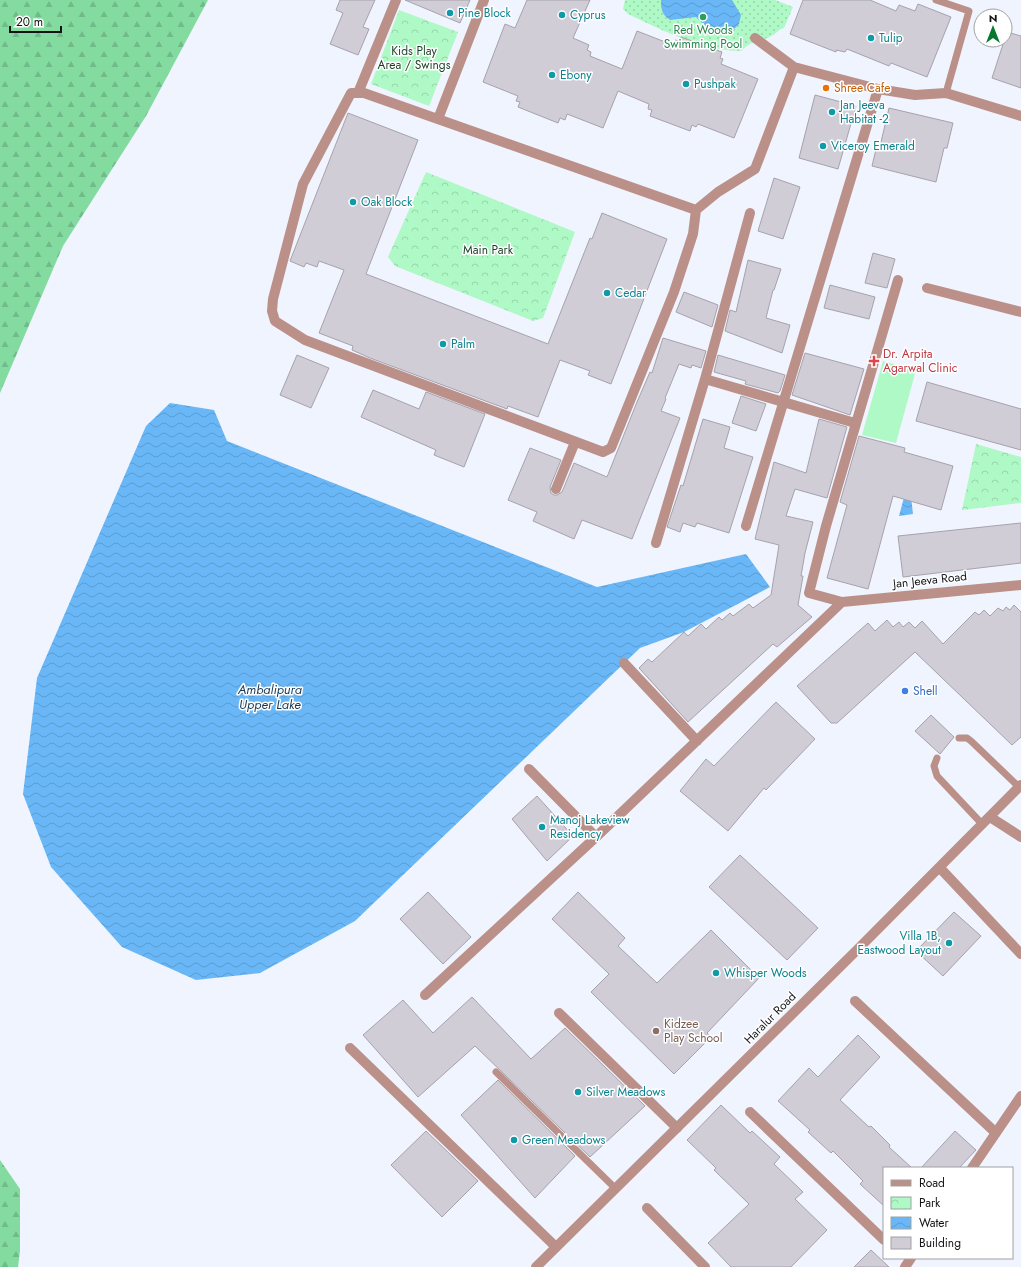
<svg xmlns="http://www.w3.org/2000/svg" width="1021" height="1267" viewBox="0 0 1021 1267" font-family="Jost,sans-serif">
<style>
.forest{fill:url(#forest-firs)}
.park{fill:url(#park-crowns)}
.garden{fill:url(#garden-dots)}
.pitch{fill:#aff9c6}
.water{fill:url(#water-waves)}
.building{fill:#d1cdd7;stroke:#a6a2ac}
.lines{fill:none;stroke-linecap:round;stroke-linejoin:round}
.service{stroke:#bb9089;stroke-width:7}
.minor{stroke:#bb9089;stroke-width:10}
.tertiary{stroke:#bb9089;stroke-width:10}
.culture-dot{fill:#0f9aa8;stroke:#fff;stroke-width:1.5}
.leisure-dot{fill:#2e9e5b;stroke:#fff;stroke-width:1.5}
.food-dot{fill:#e8710a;stroke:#fff;stroke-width:1.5}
.health-dot{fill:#e0444e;stroke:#fff;stroke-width:1.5}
.shop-dot{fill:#3f7fe0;stroke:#fff;stroke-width:1.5}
.education-dot{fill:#8d6e63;stroke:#fff;stroke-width:1.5}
.labels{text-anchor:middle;stroke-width:3;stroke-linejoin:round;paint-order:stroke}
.culture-label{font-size:12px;fill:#0d838f;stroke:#fff;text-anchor:start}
.leisure-label{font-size:12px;fill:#27864d;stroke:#fff}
.park-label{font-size:12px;fill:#193e26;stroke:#fff}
.food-label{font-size:12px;fill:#c56008;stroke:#fff;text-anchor:start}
.health-label{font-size:12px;fill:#be3a42;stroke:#fff;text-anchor:start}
.street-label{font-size:12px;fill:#111316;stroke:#fff}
.shop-label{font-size:12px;fill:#366cbe;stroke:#fff;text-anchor:start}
.education-label{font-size:12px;fill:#785e54;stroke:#fff;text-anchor:start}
.water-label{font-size:13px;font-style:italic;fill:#183953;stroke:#fff}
</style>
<defs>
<pattern id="forest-firs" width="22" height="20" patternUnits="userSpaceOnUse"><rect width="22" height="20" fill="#83dba0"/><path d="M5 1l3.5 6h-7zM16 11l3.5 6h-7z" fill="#70bb89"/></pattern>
<pattern id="park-crowns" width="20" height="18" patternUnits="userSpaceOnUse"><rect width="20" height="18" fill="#aff9c6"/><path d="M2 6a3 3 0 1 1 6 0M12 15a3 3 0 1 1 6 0" fill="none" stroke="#96d5a9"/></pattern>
<pattern id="garden-dots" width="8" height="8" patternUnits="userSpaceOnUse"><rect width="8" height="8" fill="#aff9c6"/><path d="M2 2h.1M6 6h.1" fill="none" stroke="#96d5a9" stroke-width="1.8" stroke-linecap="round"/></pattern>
<pattern id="water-waves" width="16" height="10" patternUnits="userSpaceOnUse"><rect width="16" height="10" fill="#69b7f6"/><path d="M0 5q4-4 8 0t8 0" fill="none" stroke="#5a9cd2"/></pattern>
</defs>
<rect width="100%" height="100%" fill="#eff4fe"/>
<!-- forest -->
<path class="forest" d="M0,0H208L146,116L63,246L0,393Z
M0,1160L20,1189V1251L18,1267H0Z"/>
<!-- park -->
<path class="park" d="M399,10L458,32L429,106L371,84Z
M426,172L575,232L543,318L533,321L395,266L388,257Z
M976,444L1021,457V503L962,510Z"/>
<!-- garden -->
<path class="garden" d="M625,0H775L793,7L784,28C779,29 778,32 773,35C760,43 754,38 741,51C704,51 661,30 628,14L623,9Z"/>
<!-- pitch -->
<path class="pitch" d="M883,361L916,370L896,443L862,435Z"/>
<!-- water -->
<path class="water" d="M661,0H732L741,15L739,24L732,31C713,34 710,30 696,17L670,20C662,14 661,10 661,0Z
M170,403L214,410L227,441L597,587L746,554L770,587L684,632L640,648L355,921L260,973L196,980L122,947L51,867L23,794L37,678L146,426Z
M909,479L913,514L899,516Z"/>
<!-- building -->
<path class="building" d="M340,0H375L363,27L369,29L358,55L330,44L343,13L336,10Z
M405,0H470L460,23Z
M527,0H590L573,38L589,45L587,50L591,52L590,56L622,69L637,31L673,45L675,40L679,41L681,37L722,52L720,58L723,59L721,64L758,79L734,138L698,124L696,127L692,125L690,131L650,116L652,110L648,109L649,104L618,91L603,128L567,114L565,120L560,118L558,123L518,107L520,102L516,101L518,96L483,82L505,24L515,28Z
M803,0H870L896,11L899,5L915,11L918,4L951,17L927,77L891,63L889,66L847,49L845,52L836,50V52L790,34Z
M1007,32L1021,36V88L992,78Z
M815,95L856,106L838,169L799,158Z
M889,108L953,123L947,148H944L936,182L872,166L878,141L881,142Z
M348,113L418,140L366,274L548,344L590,238L592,239L602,213L667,239L611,384L588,375L590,371L560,360L538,417L508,406L507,409L370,358L352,350L353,346L319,333L344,270L319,261L317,267L306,263L304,267L290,261Z
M774,178L800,187L783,239L758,231Z
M873,253L895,259L887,288L865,283Z
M748,260L781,269L774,290H773L766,318L790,325L782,353L725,331L730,310L736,312Z
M830,285L875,297L869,319L824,308Z
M684,292L718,305L712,327L676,312Z
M663,338L706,351L701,368L692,365L691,368L679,364L665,398L666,399L661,411L680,418L632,539L582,520L574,539L533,521L537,512L508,500L530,448L561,460L550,487L551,493L554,495H557L562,492L574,463L607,477L637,402L650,372L652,373Z
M805,353L864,369L850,415L792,395Z
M297,355L329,368L311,408L280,395Z
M718,355L785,375L780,391L778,393L745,384L746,381L714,372Z
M927,382L1021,409V450L916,421Z
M373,390L419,409L426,392L485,414L464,467L434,455L436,450L361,417Z
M741,396L766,404L756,431L732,423Z
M703,419L730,427L724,448L753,457L729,533L697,523L695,527L683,523L680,532L667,527L681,485L683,486Z
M819,419L847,427L827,498L795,489L786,516L813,522L805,553L801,576H803L798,605L812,617L777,647L773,644L688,722L639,668L648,659L652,662L684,632L688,636L701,624L706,629L719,617L722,620L730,613L733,616L749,604L753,608L771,595L779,545L755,539L774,462L806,473Z
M859,436L905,448L904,452L953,466L941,510L893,496L868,589L827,578L847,505L840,502Z
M1021,523V563L903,577L898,536Z
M1014,605L1021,612V737L1012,745L915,652L837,723H831L797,686L868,623L875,631L887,620L893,627L899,622L903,627L909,622L915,628L922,621L943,644L975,612L979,615L984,610L990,616L998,608L1003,611L1006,607L1010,610Z
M776,702L815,739L766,790L764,788L728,831L680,791L706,759L714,766Z
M931,715L954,737L940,754L915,731Z
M537,796L573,836L547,861L512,819Z
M740,855L818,928L787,960L709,887Z
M428,892L471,937L443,964L400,919Z
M578,892L625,938L618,946L657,983L711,930L759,978L707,1033L711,1037L674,1074L591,992L609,974L552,919Z
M954,912L981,936L943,976L916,951Z
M472,997L531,1059L565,1028L645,1106L590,1157L475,1046L418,1097L363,1035L403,1000L433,1033Z
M858,1035L880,1057L840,1100L869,1127L871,1126L890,1145L889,1147L912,1168H884V1206L860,1184L863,1181L833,1151L831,1153L808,1132L810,1130L778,1101L809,1068L818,1077Z
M498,1080L575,1156L535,1198L461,1115Z
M721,1105L750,1133L752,1131L780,1157L774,1164L803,1192L795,1199L827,1230L791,1267H731L708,1243L749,1204L714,1170L716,1168L687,1140Z
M426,1131L478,1181L442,1217L391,1165Z
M955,1131L976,1150L959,1168H921Z
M871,1250L889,1267H854Z"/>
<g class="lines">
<!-- service -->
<path class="service" d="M936,0L969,11L946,93
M959,738H967L971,741L1019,787
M937,758L934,766L937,776L983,825
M496,1072L615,1188"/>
<!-- minor -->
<path class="minor" d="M755,38L794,67
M358,93L396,0
M438,119L484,0
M696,210L364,93H351L303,184L273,299L272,311L275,321L305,340L603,452L611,448L674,292L693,234L696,210L718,192L755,169L794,67L878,89L915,95L946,93L1021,116
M898,280L826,526L809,593L842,602L1021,585
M927,288L1021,312
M705,379L855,423
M556,489L575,442
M746,526L878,89
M656,543L705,379L750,213
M624,663L697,741
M529,769L596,837
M990,817L1021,837
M940,868L1021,954
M425,995L596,837L842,602
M855,1001L996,1133
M559,1013L677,1128
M350,1048L556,1247
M750,1112L884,1240
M972,1168L1021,1096
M647,1208L705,1267
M905,1267L911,1258"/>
<!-- tertiary -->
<path class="tertiary" d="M536,1267L859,948L1021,785"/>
</g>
<!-- markers -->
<g class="culture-dot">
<circle cx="450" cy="13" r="4"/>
<circle cx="562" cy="15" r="4"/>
<circle cx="871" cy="38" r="4"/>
<circle cx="552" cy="75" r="4"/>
<circle cx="686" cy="84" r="4"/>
<circle cx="832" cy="112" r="4"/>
<circle cx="823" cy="146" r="4"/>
<circle cx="353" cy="202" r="4"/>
<circle cx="607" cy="293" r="4"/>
<circle cx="443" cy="344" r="4"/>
<circle cx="542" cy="827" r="4"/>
<circle cx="949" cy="943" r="4"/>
<circle cx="716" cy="973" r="4"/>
<circle cx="578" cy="1092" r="4"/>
<circle cx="514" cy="1140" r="4"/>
</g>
<circle class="leisure-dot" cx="703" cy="17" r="4"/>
<circle class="food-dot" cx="826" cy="88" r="4"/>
<path class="health-dot" d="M872 355h4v4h4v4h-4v4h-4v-4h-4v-4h4z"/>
<circle class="shop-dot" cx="905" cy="691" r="4"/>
<circle class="education-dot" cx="656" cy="1031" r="4"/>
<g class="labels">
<!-- culture labels -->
<g class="culture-label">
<text x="458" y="17">Pine Block</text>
<text x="570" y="19">Cyprus</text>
<text x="879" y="42">Tulip</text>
<text x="560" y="79">Ebony</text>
<text x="694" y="88">Pushpak</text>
<text x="840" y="109">Jan Jeeva<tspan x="840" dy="14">Habitat -2</tspan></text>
<text x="831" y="150">Viceroy Emerald</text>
<text x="361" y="206">Oak Block</text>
<text x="615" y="297">Cedar</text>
<text x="451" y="348">Palm</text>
<text x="550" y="824">Manoj Lakeview<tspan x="550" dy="14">Residency</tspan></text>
<text x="941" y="940" text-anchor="end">Villa 1B,<tspan x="941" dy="14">Eastwood Layout</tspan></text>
<text x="724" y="977">Whisper Woods</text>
<text x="586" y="1096">Silver Meadows</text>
<text x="522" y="1144">Green Meadows</text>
</g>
<!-- leisure labels -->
<g class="leisure-label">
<text x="703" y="34">Red Woods<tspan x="703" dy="14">Swimming Pool</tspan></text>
</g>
<!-- park labels -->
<g class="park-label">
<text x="414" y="55">Kids Play<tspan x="414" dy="14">Area / Swings</tspan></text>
<text x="488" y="254">Main Park</text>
</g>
<!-- food labels -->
<g class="food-label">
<text x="834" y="92">Shree Cafe</text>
</g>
<!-- health labels -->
<g class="health-label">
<text x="883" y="358">Dr. Arpita<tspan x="883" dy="14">Agarwal Clinic</tspan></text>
</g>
<!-- street labels -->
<g class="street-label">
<text transform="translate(930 580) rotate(-6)" y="4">Jan Jeeva Road</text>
<text transform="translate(770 1018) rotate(-45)" y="4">Haralur Road</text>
</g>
<!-- shop labels -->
<g class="shop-label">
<text x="913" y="695">Shell</text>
</g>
<!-- education labels -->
<g class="education-label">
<text x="664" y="1028">Kidzee<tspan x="664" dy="14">Play School</tspan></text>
</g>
<!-- water labels -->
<g class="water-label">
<text x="270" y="694">Ambalipura<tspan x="270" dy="15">Upper Lake</tspan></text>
</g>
</g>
<!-- legend -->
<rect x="883" y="1167" width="130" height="92" fill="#ffffff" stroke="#a0a1a2"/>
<rect x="891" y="1180" width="20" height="6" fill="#bb9089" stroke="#a0a1a2"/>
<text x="919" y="1187" font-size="12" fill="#111316">Road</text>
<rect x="891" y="1197" width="20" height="12" fill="url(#park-crowns)" stroke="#a0a1a2"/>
<text x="919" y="1207" font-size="12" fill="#111316">Park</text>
<rect x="891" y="1217" width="20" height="12" fill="url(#water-waves)" stroke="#a0a1a2"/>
<text x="919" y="1227" font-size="12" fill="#111316">Water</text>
<rect x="891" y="1237" width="20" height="12" fill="#d1cdd7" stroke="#a0a1a2"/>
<text x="919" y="1247" font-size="12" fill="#111316">Building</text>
<!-- north arrow -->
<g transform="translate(993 28)"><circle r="19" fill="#ffffff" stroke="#a0a1a2"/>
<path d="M0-3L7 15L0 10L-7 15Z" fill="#06792f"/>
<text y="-6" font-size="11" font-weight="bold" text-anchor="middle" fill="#111316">N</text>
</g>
<!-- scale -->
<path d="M10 26v6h51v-6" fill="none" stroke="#111316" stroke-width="2"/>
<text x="16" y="26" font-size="12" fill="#111316" stroke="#ffffff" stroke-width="3" paint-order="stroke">20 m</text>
</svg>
